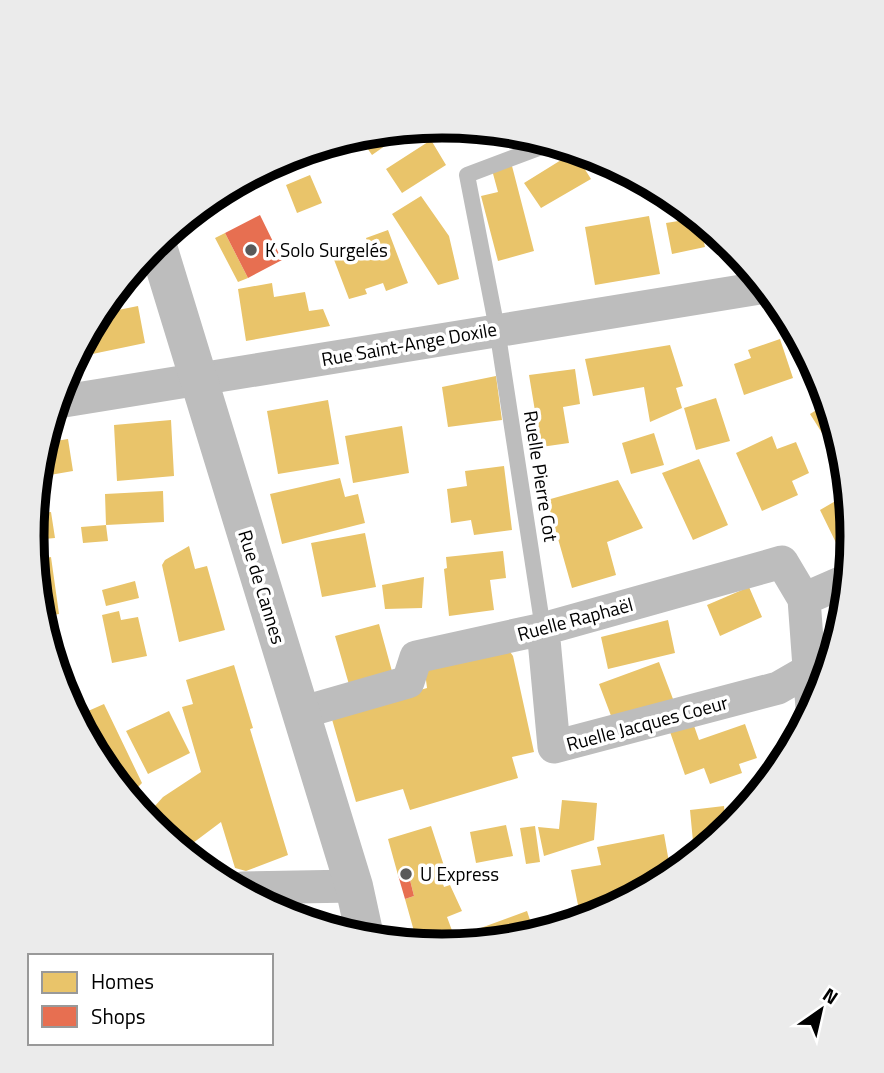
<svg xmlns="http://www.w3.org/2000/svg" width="884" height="1073" viewBox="0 0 884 1073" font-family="'Titillium Web',sans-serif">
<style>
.homes{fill:#e9c46a}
.shops{fill:#e76f51}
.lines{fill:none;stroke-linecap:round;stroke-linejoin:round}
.service{stroke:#bdbdbd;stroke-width:16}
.minor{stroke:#bdbdbd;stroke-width:33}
.tertiary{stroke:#bdbdbd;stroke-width:38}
.poi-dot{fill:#595959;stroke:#fff;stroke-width:2.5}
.labels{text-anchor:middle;stroke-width:7;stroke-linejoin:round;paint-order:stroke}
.poi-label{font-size:19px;fill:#000;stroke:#fff;text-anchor:start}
.street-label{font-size:19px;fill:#000;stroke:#fff}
.rim{fill:none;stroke:#000;stroke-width:9}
</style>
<rect width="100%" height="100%" fill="#fff"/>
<!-- homes -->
<path class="homes" d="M402,134L372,155L363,142Z
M431,140L446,165L402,193L386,169Z
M574,152L591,179L541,208L524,183Z
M512,166L534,251L498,261L481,196L498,192L492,170Z
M310,175L322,203L297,213L286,185Z
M421,196L449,236L459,279L438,285L392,214Z
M649,216L660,274L595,285L585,227Z
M691,219L700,225L705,247L672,254L666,223Z
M388,230L408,283L386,291L383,283L365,289L367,294L349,299L333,257L368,244L366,238Z
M225,233L248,278L238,282L215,238Z
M272,283L274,297L305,292L309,311L323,309L330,326L246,341L238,289Z
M138,306L145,343L78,357L108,312Z
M780,339L793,378L744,395L734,364L751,358L748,350Z
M670,345L683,386L676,388L682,408L650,422L644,387L593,396L585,359Z
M575,369L580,404L563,407L569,443L541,447L529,375Z
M496,376L502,420L448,427L442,387Z
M716,398L730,441L696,450L684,408Z
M328,400L339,464L278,474L267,411Z
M826,404L836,455L810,414Z
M171,420L174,476L117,481L114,425Z
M402,426L409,473L353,483L345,436Z
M654,433L664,465L631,474L622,443Z
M772,436L777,449L796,442L809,473L792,481L798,495L762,511L736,453Z
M68,439L73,471L44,476L50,442Z
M699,459L728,525L693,540L662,473Z
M504,466L512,530L474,535L471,520L451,523L447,489L467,486L465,471Z
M340,478L345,497L358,494L365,523L282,544L270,494Z
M618,480L643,528L607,542L616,575L572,588L547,500Z
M163,491L164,522L106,525L105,494Z
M844,496L852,537L850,550L842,555L820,510Z
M39,501L41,513L51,512L55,538L44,539L43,532L32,534Z
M106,525L108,541L83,543L81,527Z
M365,533L376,587L322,597L311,543Z
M189,546L195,569L207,566L225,630L179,642L162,565L165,560Z
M503,551L506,578L490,580L494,610L449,616L444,569L447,568L446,557Z
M51,557L59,614L47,616L36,560Z
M424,577L422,608L385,609L382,585Z
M135,581L139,598L106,606L102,590Z
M749,587L762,617L720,636L707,605Z
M119,611L121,620L138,617L147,656L112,663L102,615Z
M668,620L675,653L608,669L601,637Z
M379,624L393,675L350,688L335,636Z
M508,649L513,656L534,752L512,757L518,778L410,810L403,789L356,802L331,716L427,688L424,664Z
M659,662L673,699L613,721L599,684Z
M234,665L253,728L250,729L288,855L246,871L235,868L221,822L185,849L145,817L163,797L201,772L182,707L193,704L186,680Z
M104,704L142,783L130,795L79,715Z
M169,711L190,753L148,774L126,731Z
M692,720L699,740L745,724L757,758L739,764L742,773L710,784L704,768L685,775L669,729Z
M562,800L597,803L594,840L544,856L538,827L559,829Z
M724,806L726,831L694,852L690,810Z
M506,825L513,856L476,863L470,832Z
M431,826L446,872L440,875L444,887L450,885L462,911L447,917L457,944L442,947L417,942L405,899L414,896L408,872L398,875L388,839Z
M535,826L540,862L526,864L520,828Z
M664,834L670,868L618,903L579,910L571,870L601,865L597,847Z
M527,911L533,929L481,939L478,929Z"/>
<!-- shops -->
<path class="shops" d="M260,215L282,260L248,278L225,233Z
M408,872L414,896L405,899L398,875Z"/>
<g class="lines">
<!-- service -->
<path class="service" d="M543,629L497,329L467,175L544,146"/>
<!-- minor -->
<path class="minor" d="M58,402L760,288
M804,599L812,708
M543,629L554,747L778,688L811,669
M300,713L408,682L416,657L543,629L782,562L804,599L843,582
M243,888L354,886"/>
<!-- tertiary -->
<path class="tertiary" d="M157,243L354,886L364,932"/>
</g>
<!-- markers -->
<g class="poi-dot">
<circle cx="251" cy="250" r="7"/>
<circle cx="406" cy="874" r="7"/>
</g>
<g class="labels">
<!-- poi labels -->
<g class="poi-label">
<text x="265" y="257">K Solo Surgelés</text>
<text x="420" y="881">U Express</text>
</g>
<!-- street labels -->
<g class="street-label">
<text transform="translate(409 344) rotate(-10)" y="7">Rue Saint-Ange Doxile</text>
<text transform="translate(541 476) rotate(81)" y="7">Ruelle Pierre Cot</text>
<text transform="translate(262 587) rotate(73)" y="7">Rue de Cannes</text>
<text transform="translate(575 619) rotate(-15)" y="7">Ruelle Raphaël</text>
<text transform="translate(647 723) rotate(-15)" y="7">Ruelle Jacques Coeur</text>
</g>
</g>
<!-- crop -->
<path d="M0 0H884V1073H0ZM44 536a398 398 0 1 1 796 0a398 398 0 1 1-796 0Z" fill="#ebebeb" fill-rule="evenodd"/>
<path class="rim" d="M44 536a398 398 0 1 1 796 0a398 398 0 1 1-796 0Z"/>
<!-- legend -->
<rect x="28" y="954" width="245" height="91" fill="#ffffff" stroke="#999999" stroke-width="2"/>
<rect x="42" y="972" width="35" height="21" fill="#e9c46a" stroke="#999999" stroke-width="2"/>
<text x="91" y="989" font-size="21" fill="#000000">Homes</text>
<rect x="42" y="1006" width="35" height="21" fill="#e76f51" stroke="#999999" stroke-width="2"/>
<text x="91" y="1024" font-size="21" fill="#000000">Shops</text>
<!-- north arrow -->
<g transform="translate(821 1010) rotate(34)" stroke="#ffffff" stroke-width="5" paint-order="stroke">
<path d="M0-5L12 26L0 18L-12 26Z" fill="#000000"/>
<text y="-10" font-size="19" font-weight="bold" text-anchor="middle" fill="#000000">N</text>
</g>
</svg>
